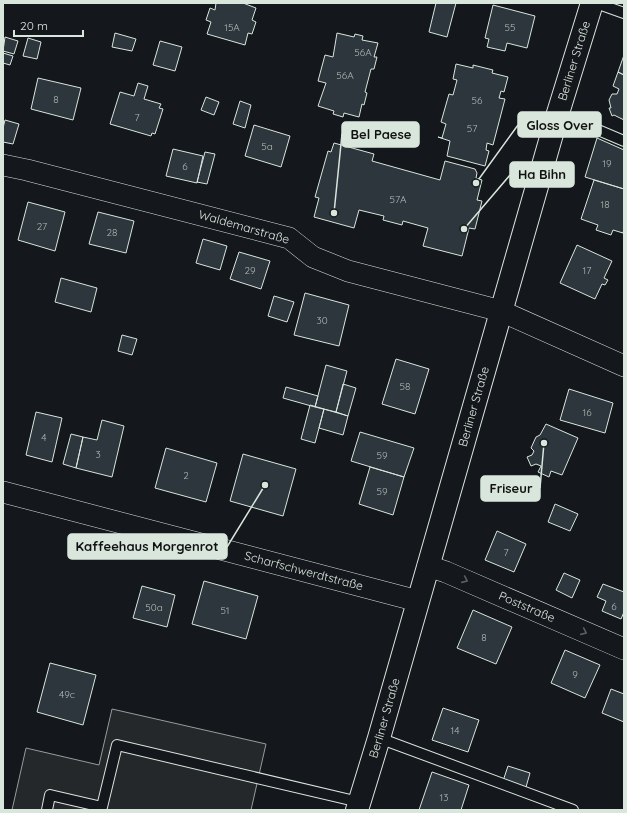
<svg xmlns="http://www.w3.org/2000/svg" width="627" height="813" viewBox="0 0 627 813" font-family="Quicksand,sans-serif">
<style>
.parking{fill:#24282b;stroke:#939e99}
.building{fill:#2c363c;stroke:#d8e6dc}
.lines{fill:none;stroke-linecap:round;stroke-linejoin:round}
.lane-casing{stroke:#d8e6dc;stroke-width:12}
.street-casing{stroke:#d8e6dc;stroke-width:22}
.primary-casing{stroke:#d8e6dc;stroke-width:24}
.lane{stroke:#14181c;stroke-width:10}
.street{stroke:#14181c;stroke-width:21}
.primary{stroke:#14181c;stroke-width:22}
.oneway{stroke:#59605f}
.labels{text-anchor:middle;stroke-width:3;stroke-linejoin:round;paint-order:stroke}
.number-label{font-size:10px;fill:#adbab4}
.street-label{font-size:12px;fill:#d8e6dc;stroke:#14181c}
.leader{fill:none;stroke:#d8e6dc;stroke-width:1.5}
.callout-dot{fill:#d8e6dc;stroke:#14181c;stroke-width:1.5}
.callout{fill:#d8e6dc;stroke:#d8e6dc;stroke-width:1.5}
.callout-label{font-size:13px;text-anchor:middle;font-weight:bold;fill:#111}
</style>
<rect width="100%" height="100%" fill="#14181c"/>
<!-- parking -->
<path class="parking" d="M112,709L266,744L251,810H12L26,748L99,765Z"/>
<!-- building -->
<path class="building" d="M216,3H243L256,8L252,20L256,22L252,34L248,33L245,45L207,34L211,22L206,20L210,8L215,10Z
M436,3H456L447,37L429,32Z
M493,5L535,16L527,48L507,43L505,51L487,47L489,39L485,38Z
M115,33L136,39L132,51L112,47Z
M337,33L354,37L355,34L363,36L362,40L378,43L374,57H377L374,69H371L365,92L367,93L364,105L362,104L359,117L344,113L343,117L333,114L334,111L318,106L326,83L318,81L325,55L333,57Z
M5,37L18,41L14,54L3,51Z
M28,38L41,42L37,59L23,56Z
M160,41L182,47L175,71L153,65Z
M3,53L13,56L10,65L3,63Z
M624,55V75L618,72Z
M456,64L473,68V65L493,70L492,73L508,77L504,92L501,91L499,98L505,99L493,145L487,143L486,150L489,151L485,166L447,156L450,141L438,137L442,138L446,124L441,122L449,94L453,95L457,80L453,79Z
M618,72L624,75V120L614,115L612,116L609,108H611L609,100L612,94H617L619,89L613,86Z
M38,78L81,88L73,120L31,109Z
M138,83L148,86L144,99L161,104L159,108L163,109L155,134L152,133L151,136L110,124L120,92L134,96Z
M206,97L219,102L214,115L201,110Z
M240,101L251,105L245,128L233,124Z
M5,120L19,124L13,144L3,142V128Z
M254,125L290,136L281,167L245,156Z
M597,138L624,150V189L585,177Z
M334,143L374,154L372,161L440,180L445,161L475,169L477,173L476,178L482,180L477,200L482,201L475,229L469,228L462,256L423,246L428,228L403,221L402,225L383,220L384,216L359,210L354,228L314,217L319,198L315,197L328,151L331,152Z
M173,149L203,156L197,183L166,176Z
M205,152L215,154L207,184L197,182Z
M594,180L624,189V229L623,233L613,230L611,235L596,230L598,225L581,219Z
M28,202L65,212L55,251L18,240Z
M98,212L134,221L126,253L89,244Z
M203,239L227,246L220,270L196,263Z
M577,245L612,261L604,278L608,280L605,285L602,284L595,299L560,283Z
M239,252L270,261L261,289L230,279Z
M61,278L97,288L91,312L55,302Z
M305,293L349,305L339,346L294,335Z
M274,296L294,302L287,322L268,316Z
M122,335L137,339L132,355L118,351Z
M396,359L429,369L415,414L382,404Z
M326,365L347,371L336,412L315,407Z
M343,384L356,388L348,416L336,412Z
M286,387L318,396L315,407L283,398Z
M569,389L613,403L605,433L560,420Z
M310,405L324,409L315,443L301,439Z
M324,409L348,416L343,435L319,428Z
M36,412L62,418L52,462L26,455Z
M102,420L124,426L112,477L76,468L83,437L97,440Z
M546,424L578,438L562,475L551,471L549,477L538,472L541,466L536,464L531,466L527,457L532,455L534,451L531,448L536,437L540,435Z
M360,432L414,448L404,477L351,461Z
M71,434L83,437L76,468L63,464Z
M166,448L217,463L206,502L155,488Z
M243,454L296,469L283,516L230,501Z
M370,467L404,477L393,515L359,504Z
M555,504L578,514L570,531L548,522Z
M497,531L526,544L514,572L485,560Z
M564,573L580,580L572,598L556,590Z
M204,581L258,596L246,639L192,624Z
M603,584L624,592V612L621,619L602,611L606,601L597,597Z
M142,586L175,595L167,627L133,618Z
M473,610L512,627L496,664L457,648Z
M565,650L600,665L585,698L551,683Z
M50,663L96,675L83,725L37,712Z
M611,689L624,694V722L602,713Z
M443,708L479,720L468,752L432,740Z
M508,766L530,773L526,787L503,781Z
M432,772L469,785L461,810H419Z"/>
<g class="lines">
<!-- lane casing -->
<g class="lane-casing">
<path id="lane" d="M596,3L624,13
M558,113L624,141
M379,738L573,810
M47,810L50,795L102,807L117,745L359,802"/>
</g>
<!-- street casing -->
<g class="street-casing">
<g id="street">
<path d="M3,165L27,170L289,238L313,257L348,271L501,311L624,366"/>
<path id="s1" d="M3,492L418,601"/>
<path id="s2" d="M428,566L446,572L624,649"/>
</g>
</g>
<!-- primary casing -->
<g class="primary-casing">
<g id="primary">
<path id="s3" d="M357,810L379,738L558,113L592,3"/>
</g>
</g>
<!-- lane -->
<use href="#lane" class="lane"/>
<!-- street -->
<use href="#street" class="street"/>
<!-- primary -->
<use href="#primary" class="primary"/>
</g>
<!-- one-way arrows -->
<defs><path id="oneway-chevron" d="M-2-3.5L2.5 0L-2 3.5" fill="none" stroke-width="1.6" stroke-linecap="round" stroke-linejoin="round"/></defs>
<g class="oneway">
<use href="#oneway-chevron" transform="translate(465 580) rotate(24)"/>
<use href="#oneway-chevron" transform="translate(584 632) rotate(24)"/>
</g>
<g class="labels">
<!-- number labels -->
<g class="number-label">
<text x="232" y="31">15A</text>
<text x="510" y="31">55</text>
<text x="363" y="56">56A</text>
<text x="345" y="79">56A</text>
<text x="56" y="103">8</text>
<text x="477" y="104">56</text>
<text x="137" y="121">7</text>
<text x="472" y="132">57</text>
<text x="267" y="150">5a</text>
<text x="607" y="167">19</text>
<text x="185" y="170">6</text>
<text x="398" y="203">57A</text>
<text x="605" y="208">18</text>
<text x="42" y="230">27</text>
<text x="112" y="236">28</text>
<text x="250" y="274">29</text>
<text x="587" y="274">17</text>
<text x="322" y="324">30</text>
<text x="405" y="390">58</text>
<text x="587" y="416">16</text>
<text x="44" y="441">4</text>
<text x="98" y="458">3</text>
<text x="382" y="459">59</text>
<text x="186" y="479">2</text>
<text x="382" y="495">59</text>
<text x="506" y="556">7</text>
<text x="614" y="610">6</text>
<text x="154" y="611">50a</text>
<text x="225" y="614">51</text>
<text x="484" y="641">8</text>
<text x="575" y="678">9</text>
<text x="67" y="698">49c</text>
<text x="455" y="734">14</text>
<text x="444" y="801">13</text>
</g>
<!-- street labels -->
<g class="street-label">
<text dy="4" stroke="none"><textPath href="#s3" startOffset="780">Berliner Straße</textPath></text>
<text transform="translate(244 227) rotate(16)" y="4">Waldemarstraße</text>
<text dy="4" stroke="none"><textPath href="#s3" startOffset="420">Berliner Straße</textPath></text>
<text dy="4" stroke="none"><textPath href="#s1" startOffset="311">Scharfschwerdtstraße</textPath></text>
<text dy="4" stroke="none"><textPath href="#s2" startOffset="107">Poststraße</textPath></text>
<text dy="4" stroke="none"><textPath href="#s3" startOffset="96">Berliner Straße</textPath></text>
</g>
</g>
<!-- callouts -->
<path class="leader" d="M476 183L518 125M334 213L342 134M464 229L510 175M544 443L540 488M265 485L227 547"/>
<g class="callout-dot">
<circle cx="476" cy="183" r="4"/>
<circle cx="334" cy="213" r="4"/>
<circle cx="464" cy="229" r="4"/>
<circle cx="544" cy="443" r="4"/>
<circle cx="265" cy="485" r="4"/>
</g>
<g class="callout">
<rect x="518" y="112" width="83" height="25" rx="4"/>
<rect x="342" y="122" width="77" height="25" rx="4"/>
<rect x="510" y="162" width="64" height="25" rx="4"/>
<rect x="481" y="476" width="59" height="25" rx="4"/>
<rect x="68" y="534" width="159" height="25" rx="4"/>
</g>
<g class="callout-label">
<text x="560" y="130">Gloss Over</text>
<text x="381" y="139">Bel Paese</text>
<text x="542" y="179">Ha Bihn</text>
<text x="511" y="493">Friseur</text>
<text x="147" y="551">Kaffeehaus Morgenrot</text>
</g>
<!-- border -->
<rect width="627" height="813" fill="none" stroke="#d8e6dc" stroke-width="8"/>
<!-- scale -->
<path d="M14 30v6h69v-6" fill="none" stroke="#d8e6dc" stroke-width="2"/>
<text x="20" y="30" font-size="12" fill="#d8e6dc" stroke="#14181c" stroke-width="3" paint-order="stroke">20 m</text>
</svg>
